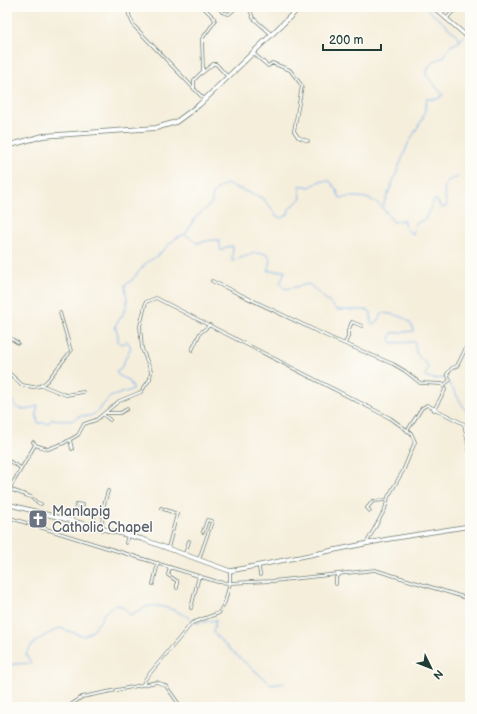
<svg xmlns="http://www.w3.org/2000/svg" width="477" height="714" viewBox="0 0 477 714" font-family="'Balsamiq Sans',sans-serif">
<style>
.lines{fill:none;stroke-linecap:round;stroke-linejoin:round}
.stream{stroke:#81b4ee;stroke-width:1}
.minor-casing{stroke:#6a7b6e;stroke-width:3.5}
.tertiary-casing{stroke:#6a7b6e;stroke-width:4.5}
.secondary-casing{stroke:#6a7b6e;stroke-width:5}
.primary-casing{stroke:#6a7b6e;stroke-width:5.5}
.minor{stroke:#fff;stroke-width:2}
.tertiary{stroke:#fff;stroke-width:3}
.secondary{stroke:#fff;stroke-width:3.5}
.primary{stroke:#fff;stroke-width:4}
.labels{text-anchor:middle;stroke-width:3;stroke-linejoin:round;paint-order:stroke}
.worship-label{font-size:14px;fill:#5b616d;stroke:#fdfcf7;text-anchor:start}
</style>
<rect width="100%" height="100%" fill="#fdfcf7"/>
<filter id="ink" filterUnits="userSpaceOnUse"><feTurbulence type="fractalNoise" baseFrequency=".025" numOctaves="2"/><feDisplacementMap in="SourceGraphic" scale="8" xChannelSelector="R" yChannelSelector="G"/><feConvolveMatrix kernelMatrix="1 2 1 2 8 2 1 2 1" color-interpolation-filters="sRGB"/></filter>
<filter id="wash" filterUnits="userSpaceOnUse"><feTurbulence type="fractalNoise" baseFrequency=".012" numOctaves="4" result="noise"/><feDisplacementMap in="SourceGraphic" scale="16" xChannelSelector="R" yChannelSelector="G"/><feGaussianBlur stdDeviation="0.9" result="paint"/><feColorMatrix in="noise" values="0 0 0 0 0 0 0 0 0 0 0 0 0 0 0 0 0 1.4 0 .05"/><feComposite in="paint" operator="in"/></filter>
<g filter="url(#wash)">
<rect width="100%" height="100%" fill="#f5eedb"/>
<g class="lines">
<!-- stream -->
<path class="stream" d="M425,7L457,35L460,41
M466,34L470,29
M383,206L408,144L423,118L427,99H438L443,95L426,75C429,63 433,61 444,57L450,46L459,42L464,36
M186,233L196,217L211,204L213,194L219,188L227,184L262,198L270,206L276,216L283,218L288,214L289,209L301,198L299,185L310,187L320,181H330L336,189L340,198C367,195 377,197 393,222L403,220L407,230L413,234L415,224L425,219L434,200H437L441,208L447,206L444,190L447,181L458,177
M470,390L467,393L470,397
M7,392L17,408L28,410L38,405L36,413L38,423H49L52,419L71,421L80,416H90L97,412L110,397L134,389L128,380L118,375L116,371L120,370L131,347L127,341L123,344L118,342V335L115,326C120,318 129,308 127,298C126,293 125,290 125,285L131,281L146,263L157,256L176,238L185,234L197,243L212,240H219L221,251L226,247L233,246L232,261L255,253L268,254L270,260L268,271H285L280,284L285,289L309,284L337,310H366L371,312V324L374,325L383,313C396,315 410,316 414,331L392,333L390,338L392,343L415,342C414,354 420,359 429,366L425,376L433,379L446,378L465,409L467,412L470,410
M7,666L15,664L31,663L26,654C33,640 47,634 60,628L84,636L92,631L101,620L104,613L114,605L122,606L130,615C136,612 144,607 150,606C166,604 185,615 197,623L216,620L213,632C230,652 252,667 271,685L284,683
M7,672V676"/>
</g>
</g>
<g filter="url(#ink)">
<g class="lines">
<!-- minor casing -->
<g class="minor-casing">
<path id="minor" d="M129,7V15L134,26L204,99
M219,7L222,12L229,14L237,7H244
M249,7L253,18L271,34
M441,14L447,7
M469,14L470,13
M446,19L457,7
M253,53L268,66L272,63L290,70L302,86L294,131L298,137L308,141
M202,73L213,64H216L228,77
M194,89V80L203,71L202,39L215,21L214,18L203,7
M212,281L331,338L393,364L405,371L420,383L443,384L445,390L434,410
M7,304L9,307L7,312
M7,336L18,343
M345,343L348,337V331L352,322L362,326
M192,350L200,333L210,325
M7,371L22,385L33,387L41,386L47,381L71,351L60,313
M41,385L66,395L83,392
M444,385L450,380L447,374L452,368L457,366L468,344
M106,413H120L127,409
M104,415L110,420
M407,431L422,408L427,405L464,424L470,453
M70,440L72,449
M33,442L36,445
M7,460L21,468
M9,489L31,497L36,502L41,504
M7,493L35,445L48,449L64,443L78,435L84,424L96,420L119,401L141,392L150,379L151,371L142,349L140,326L146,302L156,298L390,418L411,433L415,442L403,471L388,497L385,509L366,544
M161,508L177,514L168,548
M370,511L367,508L373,501L387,500
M7,517L218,582L230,583V571
M71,520L77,504L83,505
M92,526L95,512
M102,528L103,508L108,491
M126,543L128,535
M185,554L189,541
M199,559L212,522L211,521L207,520L203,532
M170,567L168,575L177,581V588
M259,567L260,575
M153,584L158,563
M336,584V578L340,574
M191,608L199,576
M143,684L146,678L192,623L219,613L225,602L230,583L273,581L375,570L470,599
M68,707L82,697L157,682L166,686L181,707"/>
</g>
<!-- tertiary casing -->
<g class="tertiary-casing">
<path id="tertiary" d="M433,7L470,39"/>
</g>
<!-- secondary casing -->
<g class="secondary-casing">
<path id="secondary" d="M7,504L142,539L230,571L389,539L470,526"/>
</g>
<!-- primary casing -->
<g class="primary-casing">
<path id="primary" d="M7,146L43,136L156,128L176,122L199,105L300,7"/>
</g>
<!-- minor -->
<use href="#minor" class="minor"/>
<!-- tertiary -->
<use href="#tertiary" class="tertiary"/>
<!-- secondary -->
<use href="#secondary" class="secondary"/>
<!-- primary -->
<use href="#primary" class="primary"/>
</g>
</g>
<!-- icons -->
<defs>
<g id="church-square" transform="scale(1)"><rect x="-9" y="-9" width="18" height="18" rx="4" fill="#6b7280" stroke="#fdfcf7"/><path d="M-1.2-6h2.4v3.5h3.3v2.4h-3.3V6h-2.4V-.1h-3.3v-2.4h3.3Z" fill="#fff"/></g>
</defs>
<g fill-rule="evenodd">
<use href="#church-square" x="38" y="519"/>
</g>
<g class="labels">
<!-- worship labels -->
<g class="worship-label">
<text x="52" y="516">Manlapig<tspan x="52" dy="16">Catholic Chapel</tspan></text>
</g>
</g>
<!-- margin -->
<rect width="477" height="714" fill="none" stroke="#fdfcf7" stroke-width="24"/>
<!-- north arrow -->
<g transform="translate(431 668) rotate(133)" stroke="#fdfcf7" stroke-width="3" paint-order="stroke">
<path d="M0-3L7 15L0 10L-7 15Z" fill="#1f3d34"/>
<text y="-6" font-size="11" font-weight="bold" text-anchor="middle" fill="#1f3d34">N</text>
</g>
<!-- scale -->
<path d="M323 44v6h58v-6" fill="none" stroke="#1f3d34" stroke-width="2"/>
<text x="329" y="44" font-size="12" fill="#1f3d34" stroke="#fdfcf7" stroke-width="3" paint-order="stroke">200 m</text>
</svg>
